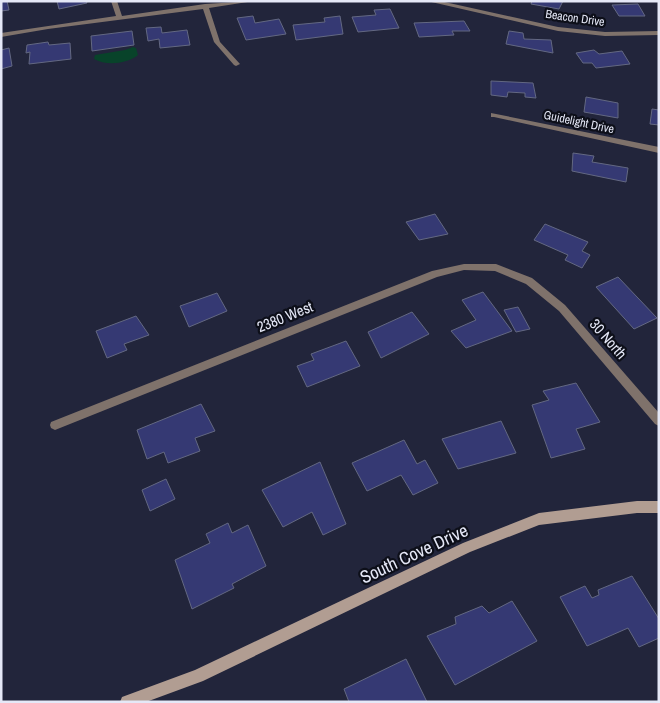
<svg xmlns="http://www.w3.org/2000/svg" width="660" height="703" viewBox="0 0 660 703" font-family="'Archivo Narrow',sans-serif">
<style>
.green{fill:#08432a}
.building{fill:#353973;stroke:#636882}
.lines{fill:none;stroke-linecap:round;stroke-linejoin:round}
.minor{fill:#7f726b;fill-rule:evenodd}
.secondary{fill:#b19d92;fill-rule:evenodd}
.labels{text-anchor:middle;stroke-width:4.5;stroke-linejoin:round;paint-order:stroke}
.far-street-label{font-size:12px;fill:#e5e8f7;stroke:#0d0f19}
.street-label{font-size:15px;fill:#e5e8f7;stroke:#0d0f19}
.near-street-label{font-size:18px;fill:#e5e8f7;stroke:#0d0f19}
</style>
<rect width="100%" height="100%" fill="#22253b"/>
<!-- green -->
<path class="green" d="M133,47L136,48L138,55C127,64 106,66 94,59L95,55L125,50Z"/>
<!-- building -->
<path class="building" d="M7,1L9,10L1,11V2Z
M57,1H86L87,3L59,9Z
M532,1H563L559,9L531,4Z
M638,4L645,16H619L612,5Z
M390,9L399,28L358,32L352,17L376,15L374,10Z
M253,16L255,23L279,19L286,34L246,40L237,18Z
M340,16L343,34L296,40L293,25L325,22L324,18Z
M464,21L470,31H452L454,35L419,37L414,23Z
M161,27L162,33L187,30L190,45L160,48L159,39L148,41L146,28Z
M132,31L134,45L92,51L91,36Z
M509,31L523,33L524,39L551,40L553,53L506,44Z
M48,42L49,45L70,43L71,59L29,64L30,52L26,53L27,45Z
M9,48L12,66L1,69V50Z
M594,50L599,54L622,51L630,64L596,68L592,63H583L576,53Z
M491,81L533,83L536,98L525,97V93L508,92L507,97L491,95Z
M586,97L618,103V118L584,112Z
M652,109L659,110V125L650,124Z
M573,153L594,156L592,162L628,168L626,182L572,171Z
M435,214L448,234L419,240L406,222Z
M545,224L588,242L582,251L590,255L582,268L565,260L568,255L534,240Z
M618,277L657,318L634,329L596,287Z
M483,292L512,331L466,348L451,331L476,320L462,300Z
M217,293L227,311L189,327L180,306Z
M518,307L530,329L516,332L504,310Z
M412,312L429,334L381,358L368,332Z
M136,316L149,335L124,344L127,350L107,358L96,331Z
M346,341L360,366L307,387L297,366L314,360L311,354Z
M576,383L600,422L576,429L585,449L551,458L532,405L549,400L543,391Z
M201,404L215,431L195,438L200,451L168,463L164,452L147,459L137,430Z
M501,421L516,453L458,469L442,439Z
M404,440L417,464L425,460L438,483L413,495L401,475L367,491L352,463Z
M320,462L346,524L323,535L312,512L283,527L262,490Z
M166,479L175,499L150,511L142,490Z
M228,523L232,533L248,525L266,566L232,584L234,588L192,609L175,560L210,543L206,534Z
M632,576L659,619V638L639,647L628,628L587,646L560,597L585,586L592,598L599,595L598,590Z
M512,601L537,641L455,685L427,636L456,624L455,617L482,606L489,613Z
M406,659L427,702H349L344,689Z"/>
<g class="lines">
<!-- minor -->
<path class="minor" d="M111,1H117L122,16L205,4L254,1L209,8L220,42L240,64L236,66L234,65L214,42L203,9L48,29L1,37V33L116,16Z
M427,1H440L558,27L605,32L659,31V35L605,36L558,31Z
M491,113L659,147V153L494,117H491Z
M464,264H496L532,278L565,305L659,413V426L655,424L559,311L526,284L495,271L464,270L437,277L55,430L51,428L50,425L51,422L432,271Z"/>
<!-- secondary -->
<path class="secondary" d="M637,501H659V513H637L539,525L470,552L203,681L146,702H120L122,697L195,670L463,543L539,513Z"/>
</g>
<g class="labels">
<!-- far-street labels -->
<g class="far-street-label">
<text transform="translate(575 18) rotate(8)" y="4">Beacon Drive</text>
<text transform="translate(579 122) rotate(12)" y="4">Guidelight Drive</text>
</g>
<!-- street labels -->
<g class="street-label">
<text transform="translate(285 317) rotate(-22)" y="5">2380 West</text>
<text transform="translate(608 339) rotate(49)" y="5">30 North</text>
</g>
<!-- near-street labels -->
<g class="near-street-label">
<text transform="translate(414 554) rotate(-25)" y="6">South Cove Drive</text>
</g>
</g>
<!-- border -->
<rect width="660" height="703" fill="none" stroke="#e5e8f7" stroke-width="5"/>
</svg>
